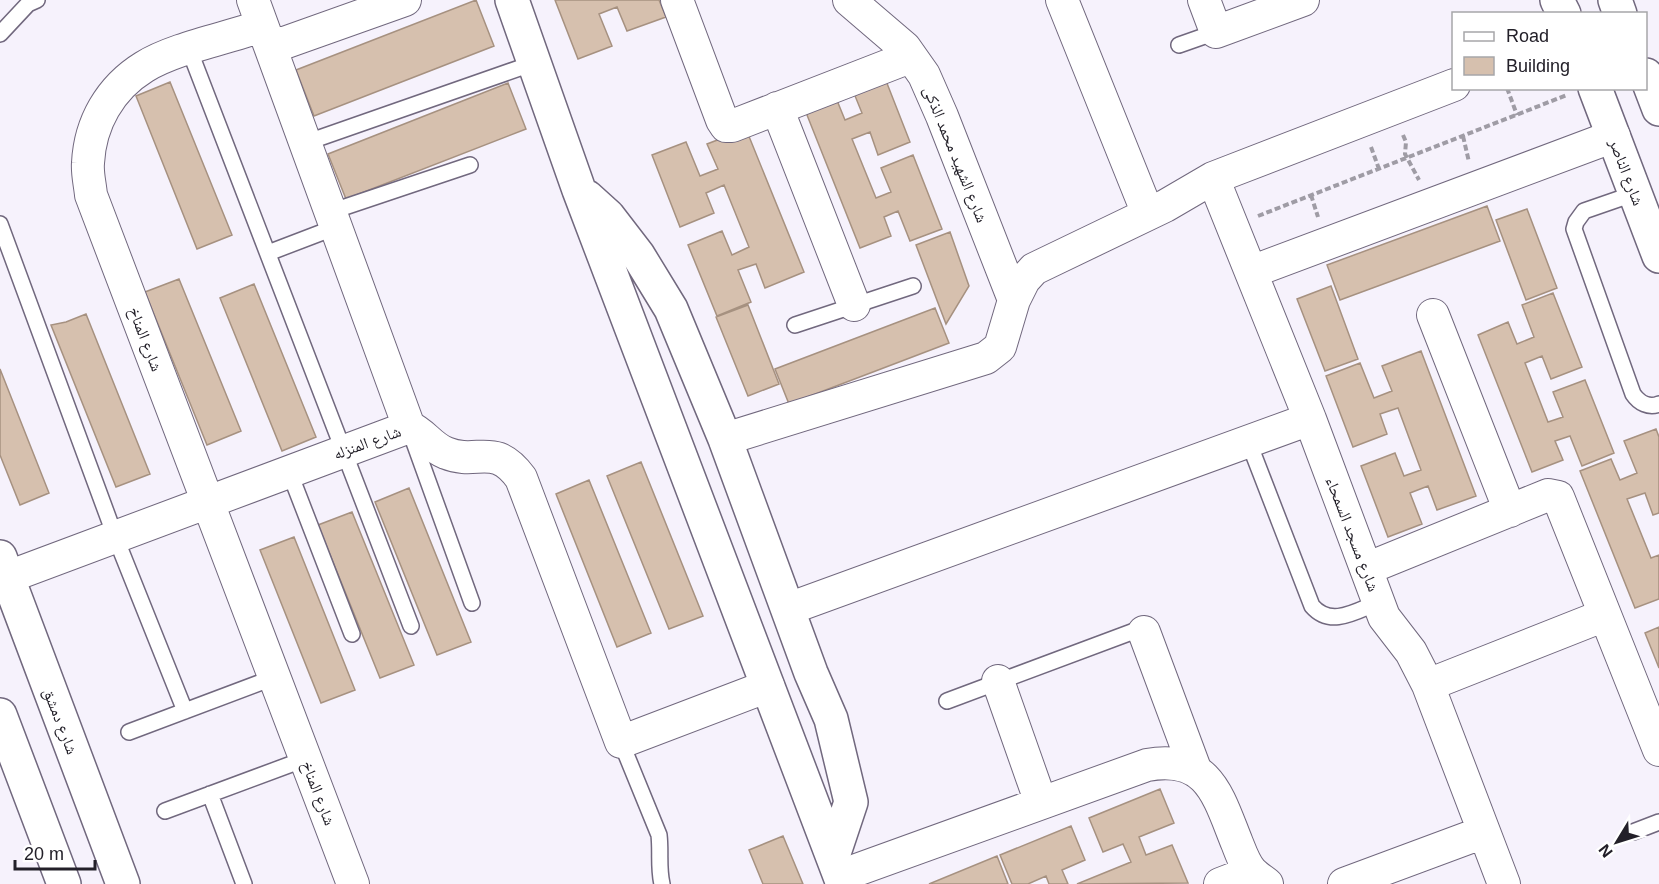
<svg xmlns="http://www.w3.org/2000/svg" width="1659" height="884" viewBox="0 0 1659 884" font-family="Helvetica,'Noto Naskh Arabic',sans-serif">
<style>
.building{fill:#d6c0ae;stroke:#a69180;stroke-width:1.5}
.lines{fill:none;stroke-linecap:round;stroke-linejoin:round}
.service-casing{stroke:#71687e;stroke-width:18}
.minor-casing{stroke:#71687e;stroke-width:34}
.tertiary-casing{stroke:#71687e;stroke-width:36}
.path{stroke:#9f9ca5;stroke-width:4;stroke-dasharray:6 3;stroke-linecap:butt}
.service{stroke:#fff;stroke-width:15}
.minor{stroke:#fff;stroke-width:32}
.tertiary{stroke:#fff;stroke-width:33}
.labels{text-anchor:middle;stroke-width:4.5;stroke-linejoin:round;paint-order:stroke}
.street-label{font-size:16px;fill:#232029;stroke:#fff}
</style>
<rect width="100%" height="100%" fill="#f6f2fc"/>
<!-- building -->
<path class="building" d="M476,0L494,46L314,116L296,70Z
M555,0H659L666,17L627,31L617,7L599,14L612,46L578,59Z
M881,68L910,142L878,155L870,132L852,139L876,198L891,192L881,168L913,155L942,229L910,241L898,211L884,217L891,236L860,248L805,110L836,98L845,120L862,113L849,81Z
M170,82L232,235L197,249L136,96Z
M508,83L526,129L346,199L328,154Z
M746,129L804,272L765,288L756,264L738,270L751,302L717,316L688,245L722,231L732,255L749,247L724,185L706,193L714,213L680,227L652,155L686,142L700,176L718,169L707,144Z
M1487,206L1500,241L1340,300L1327,265Z
M1527,209L1557,288L1526,300L1496,220Z
M950,232L969,286L946,324L916,245Z
M179,279L241,431L207,445L145,292Z
M254,284L316,437L282,451L220,298Z
M1331,286L1358,359L1325,371L1297,299Z
M1553,293L1582,367L1551,379L1542,356L1525,363L1548,422L1563,417L1553,392L1585,380L1614,453L1582,466L1570,436L1555,441L1563,460L1532,472L1478,335L1508,322L1517,344L1534,337L1522,305Z
M748,305L779,384L748,396L716,317Z
M935,308L949,343L789,404L775,369Z
M86,314L150,474L116,487L51,325L66,322Z
M1421,351L1476,496L1437,510L1428,486L1410,493L1422,524L1388,537L1361,466L1395,453L1404,476L1421,470L1398,408L1380,414L1387,434L1353,447L1326,376L1360,363L1374,398L1392,391L1382,366Z
M0,369L49,493L20,505L0,455Z
M1656,429L1659,437V513L1653,515L1645,493L1627,499L1651,558L1659,555V599L1635,608L1580,471L1611,459L1620,480L1637,473L1624,441Z
M641,462L703,616L669,629L607,476Z
M589,480L651,633L617,647L556,494Z
M409,488L471,642L437,655L375,502Z
M352,512L414,665L380,678L318,525Z
M294,537L355,690L321,703L260,550Z
M1659,627V668L1645,633Z
M1160,789L1174,823L1139,837L1146,855L1172,845L1188,883L1077,884L1131,862L1123,844L1103,852L1089,818Z
M1071,826L1085,860L1062,870L1068,884H1049L1046,876L1028,884H1012L1000,855Z
M783,836L803,884H763L749,850Z
M997,856L1008,884H929Z"/>
<g class="lines">
<!-- service casing -->
<g class="service-casing">
<path id="service" d="M0,34L28,4L37,0
M1179,45L1216,32
M189,49L411,626
M305,143L534,63
M1636,193L1584,211L1576,222L1574,229L1633,394C1639,403 1649,408 1659,404
M330,212L470,165
M0,224L115,536L185,711
M268,253L336,227
M795,325L913,286
M411,434L472,603
M1249,443L1312,606C1331,628 1356,611 1379,602
M289,471L352,634
M947,701L1137,630L1144,632
M129,732L275,677
M621,742L659,835C661,852 658,867 662,884
M210,794L244,884
M165,811L305,759
M1633,832L1659,822"/>
</g>
<!-- minor casing -->
<g class="minor-casing">
<path id="minor" d="M253,0L409,427
M677,0L722,120L726,126H732L910,57
M849,0L905,48L924,75L942,116L1014,300
M1062,0L1148,214
M1204,0L1216,32L1303,0
M777,108L854,305
M1213,178L1310,419L1384,617L1411,652L1428,685L1504,884
M1251,272L1614,136
M1433,315L1510,511
M725,439L986,358L1000,347L1014,300L1024,280L1034,269L1165,206L1213,178L1454,85
M1366,569L1548,495L1558,497L1659,750
M0,580L409,427C424,433 430,447 446,453C478,466 494,441 521,478L621,742L768,686
M788,609L1310,419
M1144,632L1195,769
M998,681L1041,803
M1428,685L1605,615
M840,876L1147,765C1209,754 1218,796 1237,843C1241,853 1245,865 1252,872C1257,877 1262,880 1267,884
M353,884L91,195C90,184 87,173 88,163C90,123 110,88 144,67C171,50 218,40 249,30C265,29 263,36 274,43H284L405,0
M1220,884L1251,872
M1344,884L1484,832"/>
</g>
<!-- tertiary casing -->
<g class="tertiary-casing">
<path id="tertiary" d="M512,0L579,190L843,884
M1557,0L1564,14
M1615,0L1620,14
M1646,75L1659,109
M1595,88L1659,256
M587,197L608,216L638,255L671,309L725,439L811,673L831,719L851,802L833,856
M0,557L123,884
M0,715L64,884"/>
</g>
<!-- path -->
<path class="path" d="M1507,88L1517,115
M1403,135L1406,142L1405,154L1419,180
M1463,136L1469,162
M1371,147L1379,169
M1311,195L1318,217
M1258,216L1567,95"/>
<!-- service -->
<use href="#service" class="service"/>
<!-- minor -->
<use href="#minor" class="minor"/>
<!-- tertiary -->
<use href="#tertiary" class="tertiary"/>
</g>
<g class="labels">
<!-- street labels -->
<g class="street-label">
<text transform="translate(956 154) rotate(68)" y="6">شارع الشهيد محمد الذكى</text>
<text transform="translate(1627 172) rotate(69)" y="6">شارع الناصر</text>
<text transform="translate(146 339) rotate(69)" y="6">شارع المناخ</text>
<text transform="translate(367 442) rotate(-20)" y="6">شارع المنزله</text>
<text transform="translate(1353 534) rotate(69)" y="6">شارع مسجد السمحاء</text>
<text transform="translate(61 721) rotate(69)" y="6">شارع دمشق</text>
<text transform="translate(319 793) rotate(69)" y="6">شارع المناخ</text>
</g>
</g>
<!-- legend -->
<rect x="1452" y="12" width="195" height="78" fill="#ffffff" stroke="#a7a6a9" stroke-width="1.5"/>
<rect x="1464" y="32" width="30" height="9" fill="#ffffff" stroke="#a7a6a9" stroke-width="1.5"/>
<text x="1506" y="42" font-size="18" fill="#232029">Road</text>
<rect x="1464" y="57" width="30" height="18" fill="#d6c0ae" stroke="#a7a6a9" stroke-width="1.5"/>
<text x="1506" y="72" font-size="18" fill="#232029">Building</text>
<!-- north arrow -->
<g transform="translate(1617 842) rotate(232)" stroke="#ffffff" stroke-width="4.5" paint-order="stroke">
<path d="M0-4.5L10 22L0 15L-10 22Z" fill="#232029"/>
<text y="-9" font-size="16" font-weight="bold" text-anchor="middle" fill="#232029">N</text>
</g>
<!-- scale -->
<path d="M15 860v9h80v-9" fill="none" stroke="#232029" stroke-width="3"/>
<text x="24" y="860" font-size="18" fill="#232029" stroke="#ffffff" stroke-width="4.5" paint-order="stroke">20 m</text>
</svg>
